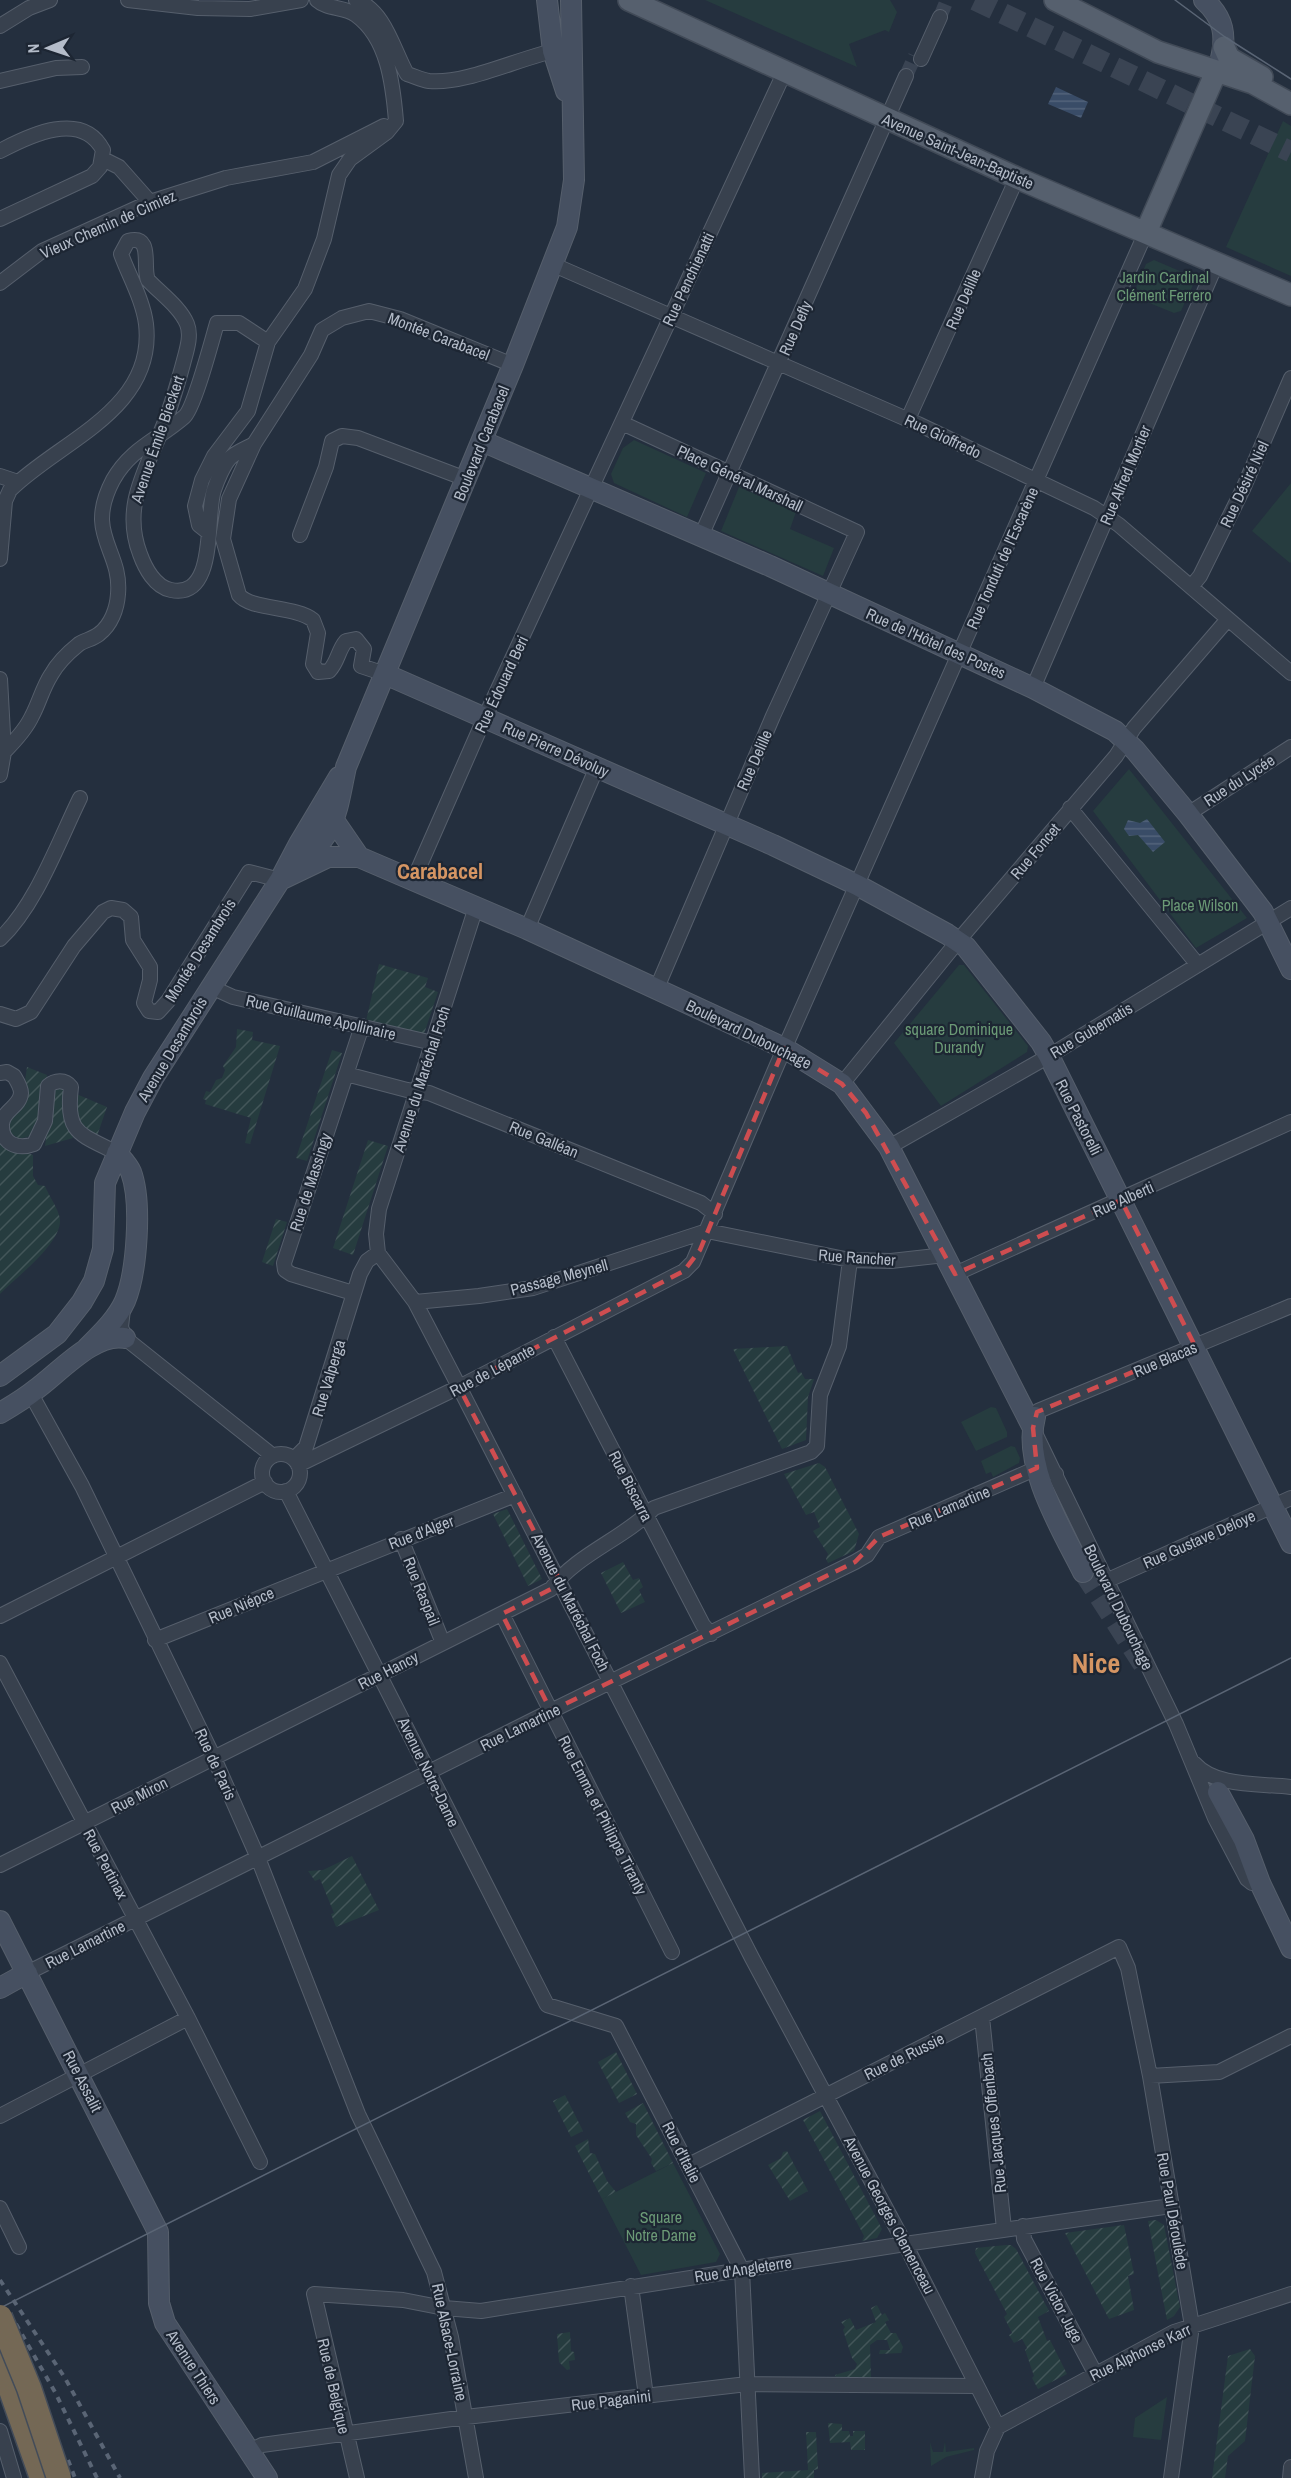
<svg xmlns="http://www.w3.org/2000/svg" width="1291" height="2478" viewBox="0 0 1291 2478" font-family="'Archivo Narrow',sans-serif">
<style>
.green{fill:#263c3f}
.garden{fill:url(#garden-furrows)}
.water{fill:url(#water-rules)}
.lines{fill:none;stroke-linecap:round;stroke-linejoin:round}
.street-tunnel{stroke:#3a4453;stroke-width:14;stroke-dasharray:14 7;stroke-linecap:butt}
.secondary-tunnel{stroke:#3a4453;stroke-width:20;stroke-dasharray:20 10;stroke-linecap:butt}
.primary-tunnel{stroke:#3a4453;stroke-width:21;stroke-dasharray:21 10;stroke-linecap:butt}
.street-casing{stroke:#565f6c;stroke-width:16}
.secondary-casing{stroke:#565f6c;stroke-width:22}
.primary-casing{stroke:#414a57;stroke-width:24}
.highway-casing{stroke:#434c59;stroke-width:27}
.street{stroke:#38414e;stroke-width:14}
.secondary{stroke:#465061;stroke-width:20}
.primary{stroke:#56606e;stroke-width:21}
.highway{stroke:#746855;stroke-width:24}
.tram{stroke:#5a6575;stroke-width:1.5}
.rail{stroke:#5a6575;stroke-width:4;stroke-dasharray:6 6;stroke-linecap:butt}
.highway-bridge-casing{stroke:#434c59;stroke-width:27;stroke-linecap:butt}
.highway-bridge{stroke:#746855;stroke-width:24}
.marked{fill:none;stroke:#ce4d50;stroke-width:4.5;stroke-dasharray:12 8;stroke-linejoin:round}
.labels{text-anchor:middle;stroke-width:4.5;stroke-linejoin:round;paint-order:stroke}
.street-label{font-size:16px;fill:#b4bcc9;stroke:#1d2633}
.park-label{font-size:16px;fill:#6b9a76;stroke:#1d2633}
.district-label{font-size:22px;font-weight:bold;fill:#d59563;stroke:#1d2633}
.town-label{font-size:28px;font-weight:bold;fill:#d59563;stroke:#1d2633}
</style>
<defs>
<pattern id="garden-furrows" width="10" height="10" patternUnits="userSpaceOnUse" patternTransform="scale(1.5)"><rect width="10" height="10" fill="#263c3f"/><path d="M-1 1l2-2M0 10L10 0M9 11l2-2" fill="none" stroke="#435659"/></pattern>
<pattern id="water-rules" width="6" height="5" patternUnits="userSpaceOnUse" patternTransform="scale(1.5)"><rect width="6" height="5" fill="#394c67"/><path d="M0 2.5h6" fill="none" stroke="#53647b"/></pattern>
</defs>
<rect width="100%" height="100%" fill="#242f3e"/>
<!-- green -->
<path class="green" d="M705,0H890L897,12L889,32L885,30L849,44L857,67Z
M1283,121L1291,126V276L1226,247Z
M1154,260L1189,275L1193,285L1181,311L1174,313L1137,298L1135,291L1146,264Z
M634,440L706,473L687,517L614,483L611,474L623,448Z
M1291,483V562L1290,563L1252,531Z
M739,487L796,512L790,529L834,548L823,576L721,531Z
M1129,769L1247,918L1196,948L1093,811Z
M959,965H964L1028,1046L1027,1052L941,1106L894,1043Z
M991,1407L996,1408L1007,1432V1437L976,1451L961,1422Z
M1011,1446L1015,1447L1020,1458L1019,1463L993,1477L991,1472L986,1474L981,1461Z
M673,2163L720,2254L716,2262L641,2275L602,2199Z
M1167,2397L1161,2440L1133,2437L1135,2418Z
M930,2442L933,2452H943L945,2442L946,2452L974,2448V2450L946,2457L931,2466Z"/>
<!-- garden -->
<path class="garden" d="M379,964L428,978L425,987L438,992L424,1034L366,1021Z
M237,1029L253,1032L252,1040L280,1046L250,1144L245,1143L251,1118L205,1104L206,1100L203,1099L206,1091L210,1092L216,1080L222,1078L225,1070L223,1066L236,1047Z
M332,1050L342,1053L307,1161L296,1158Z
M27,1067L47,1075L38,1126L31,1136L19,1139L8,1131L7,1124L22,1102Z
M53,1085L67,1088L63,1112L73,1138L45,1146Z
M74,1093L107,1107L97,1136L78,1125Z
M368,1140L388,1146L353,1255L333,1248Z
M0,1142L33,1155V1176L38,1185L45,1186C49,1196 56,1205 59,1215C68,1239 16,1277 0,1294Z
M276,1219L287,1222L273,1266L262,1262Z
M787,1346L798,1373L801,1372L805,1379H814L808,1397L806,1440L782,1449L733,1349Z
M819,1463L825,1467L859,1534L854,1551L828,1563L826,1559L828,1554L813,1531L820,1527L814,1512L806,1515L784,1474Z
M507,1509L542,1579L528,1586L493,1514Z
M623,1562L633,1580L639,1578L643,1587L639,1590L645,1602L621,1613L601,1573Z
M352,1856L379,1910L336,1927L331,1914L334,1913L320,1879L315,1881L308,1871L323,1870Z
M616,2052L637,2094L619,2103L598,2062Z
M565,2095L583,2131L571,2137L553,2101Z
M643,2103L673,2163L656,2171L651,2163L652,2159L636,2135V2124L630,2122L625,2113Z
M820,2111L882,2229L877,2238L862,2241L864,2236L803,2120Z
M588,2139L590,2153L595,2154L607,2181L616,2192L602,2199L575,2146Z
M787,2151L808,2191L790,2201L768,2165L781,2158L783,2152Z
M1156,2220L1164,2225L1180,2307L1174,2316L1167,2320L1148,2221Z
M1124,2225L1134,2274L1128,2276L1134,2310L1109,2319L1065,2233Z
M1006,2245H1011L1016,2249L1049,2311L1038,2317L1047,2341L1050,2340L1067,2374L1038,2389L1032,2378L1034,2376L1025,2350L1027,2348L1022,2339L1014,2343L1009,2335L1012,2333L1004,2317L1007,2314L975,2253L976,2248Z
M877,2305L882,2315L885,2313L889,2320L885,2322L891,2333H896L903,2347L901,2353L879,2354L880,2350H890L887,2340H877L870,2345L871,2378H836L835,2375L855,2369L857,2364L852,2358L843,2330L845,2327L841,2322L850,2318L856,2330L876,2322L871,2308Z
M570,2332L571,2351L574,2352L575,2360L569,2361L570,2369L567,2370L559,2362L557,2334Z
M1250,2349L1255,2356L1245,2441L1228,2456L1225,2478H1212L1228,2356Z
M828,2423L842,2424V2431H849L850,2436H853V2431H865V2450H851L850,2442L830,2443Z
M806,2432H816L818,2469L814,2470V2478H762V2473L808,2470Z"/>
<!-- water -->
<path class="water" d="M1056,87L1088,102L1081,118L1048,104Z
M1147,819L1165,842L1153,852L1138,835L1129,836L1124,829L1128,820L1140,823Z"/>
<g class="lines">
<!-- street-tunnel -->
<path class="street-tunnel" d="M940,17L947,0
M906,76L915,56"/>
<!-- secondary-tunnel -->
<path class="secondary-tunnel" d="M1083,1572L1145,1668"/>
<!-- primary-tunnel -->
<path class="primary-tunnel" d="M975,0L1291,152"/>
<!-- street casing -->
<g class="street-casing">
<path id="street" d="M128,0L198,8L250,9L301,0
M356,0C385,11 393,49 407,74C414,76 422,80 429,81C466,85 523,56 562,49
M0,26L29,8L50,0
M921,59L940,17
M0,81L56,68L82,67
M0,151C30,135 82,110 103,150L100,167L92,176L0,219
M103,159L119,167L150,202
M554,265L918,424L1094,508L1119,525L1291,673
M0,283L42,251L150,202L226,178L313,162L384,126
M908,419L1017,178
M622,423L857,532L773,716L656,990
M0,476L18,482
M209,533L199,525L195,506L202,480L214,456L248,411L268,342L305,289L324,239L339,175L350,159L387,132L396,121C393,85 388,38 356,15C344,6 328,10 317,0
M300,535L326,467L332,441L342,436L358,438L466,479
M701,536L906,76
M0,559L5,501L10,490C59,441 156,410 146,324C143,300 129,276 121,254L128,241C154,234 142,267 148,280C160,293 180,307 187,324C192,336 186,352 183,364C177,386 171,408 162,429C145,472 122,507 140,554C145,568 155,587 171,590C218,599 205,516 214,490C217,481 224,464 230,458C236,452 247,448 254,444
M1191,587L1200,576L1243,489L1291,378
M385,674L361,666L364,649L356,639L346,641C338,650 338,662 329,671L318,672L313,664L318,633L313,620C295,606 251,610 239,595L223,539L229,499L254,444L311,355L322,330L342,318L369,311L400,319L513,365
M0,679L4,752L0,775
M1033,688L1217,262
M4,752C14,742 26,729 32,716C39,703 43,687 51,675C57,664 69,652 79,644C85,640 93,639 99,634C111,625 117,609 118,594C122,549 84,535 113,480C131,448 159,439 184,417C194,409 212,340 217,323H239L268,342
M1070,808L1198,965
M1188,814L1291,747
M413,881L485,717L785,71
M476,907L379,1209L376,1234L378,1253L415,1302L452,1373L752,1958L905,2244L998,2427L987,2451L982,2478
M527,929L597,767
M0,939C36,905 58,843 80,798
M211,987L233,997L433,1043
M0,1014L16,1019L31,1012L74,946L103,912L111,908L123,910L131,917L133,940L150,967V980L144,1003L149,1011L158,1012L168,1001L249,872L280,880
M0,1073L7,1072L14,1076C17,1081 21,1087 21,1093C20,1107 3,1110 2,1124C1,1144 18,1150 34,1144L45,1121L48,1086C55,1080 65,1079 71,1087C65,1134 80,1134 117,1153
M346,1074L407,1090L429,1093L701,1203L715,1214
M842,1084L958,941L1116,756L1134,728L1228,619
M889,1147L1049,1056L1291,908
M955,1274L1291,1122
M353,1293L291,1274L285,1270L284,1263L362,1026
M415,1302L479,1296L533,1288L707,1231L850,1260L891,1261L945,1255
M123,1309L121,1327L125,1338L273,1456
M554,1337L703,1625L711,1634
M31,1394L82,1486L214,1758L258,1858L358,2114L434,2272L451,2337L476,2478
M1038,1411L1291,1306
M1035,1433L1176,1724L1215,1818L1247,1879L1252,1883H1260
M262 1473a19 19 0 1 1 38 0a19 19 0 1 1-38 0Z
M294,1459L306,1447L360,1274L367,1261L378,1253
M298,1465L459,1387L684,1271L693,1262L777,1065L1146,232
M286,1491L547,2005L616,2026L742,2270L752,2478
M401,1539L443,1643
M1106,1581L1291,1498
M502,1614L672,1952
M0,1616L265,1482
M155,1640L515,1495
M0,1663L188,2018L260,2162
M1194,1763C1216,1788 1261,1783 1291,1787
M0,1865L551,1589C577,1554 623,1539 654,1508L811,1452L817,1446L820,1395L839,1346L850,1260
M27,1973L551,1711L855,1562L867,1555L879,1537L1037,1468L1056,1474
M982,2017L1004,2229
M1150,2076L1219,2072L1291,2036
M0,2116L188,2018
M689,2165L1119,1947L1128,1968L1150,2076L1192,2326L1171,2478
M0,2208L19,2247
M1023,2226L1024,2239L1095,2373
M631,2286L646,2396
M998,2427L1174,2332L1291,2294
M0,2431L14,2478
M249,2451L262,2445L466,2417L747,2384L976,2386
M357,2478L314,2294L403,2300L444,2308L481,2311L905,2244L1171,2206
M1290,2478L1291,2467"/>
</g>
<!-- secondary casing -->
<g class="secondary-casing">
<path id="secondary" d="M547,0L553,51L566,91
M1204,0C1224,18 1227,36 1220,62
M482,441L770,566L1033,688L1115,731L1135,750L1188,814L1263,912L1291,969
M385,674L773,845L857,885L947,934L966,947L1041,1042L1049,1056L1291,1543
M335,822L359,857
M301,863C337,831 336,813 346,767L513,365L567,227L574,180L571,0
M280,880L328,857H359L527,929L784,1048L842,1084L889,1147L1033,1428
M87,1348C101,1334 117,1319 125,1301C137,1272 142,1202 131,1172C128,1165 122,1159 117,1153
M0,1376L57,1334L82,1302L94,1281L103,1249L105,1183L135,1112L153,1078L280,880L299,844L339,777
M0,1413C12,1406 24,1399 35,1390C59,1373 94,1332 125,1338
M1035,1417C1022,1466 1062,1530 1083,1572
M1218,1792L1244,1840L1260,1883L1291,1948
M0,1921L158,2232L159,2303L165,2323L267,2478
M0,1988L27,1973"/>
</g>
<!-- primary casing -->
<g class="primary-casing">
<path id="primary" d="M629,0L1017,178L1291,295
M1055,0L1158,52L1253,83L1291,104
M1224,47L1229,58L1262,77
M1146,232L1216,72"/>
</g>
<!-- highway casing -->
<g class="highway-casing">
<path id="highway" d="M0,2359L42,2478"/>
</g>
<!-- street -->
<use href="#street" class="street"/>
<!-- secondary -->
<use href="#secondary" class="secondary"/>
<!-- primary -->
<use href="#primary" class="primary"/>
<!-- highway -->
<use href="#highway" class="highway"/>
<!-- tram -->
<path class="tram" d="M1175,0L1225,37L1291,79
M0,2308L1291,1658"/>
<!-- rail -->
<path class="rail" d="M0,2280L65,2378L120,2478
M16,2324L55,2392L97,2478
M68,2460L75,2478"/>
<!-- highway-bridge casing -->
<g class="highway-bridge-casing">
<path id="highway-bridge" d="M0,2317L29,2388L59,2478"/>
</g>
<!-- highway-bridge -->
<use href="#highway-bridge" class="highway-bridge"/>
</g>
<!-- marked area -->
<path class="marked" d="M784,1048L842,1084L866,1113L955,1274L1121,1200L1195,1346L1037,1412L1033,1428L1037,1468L879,1537L855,1562L551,1711L502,1614L551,1589L559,1579L459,1387L684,1271L700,1250Z"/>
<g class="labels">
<!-- street labels -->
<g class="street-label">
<text transform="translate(958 151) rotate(24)" y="6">Avenue Saint-Jean-Baptiste</text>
<text transform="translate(108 224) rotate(-24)" y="6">Vieux Chemin de Cimiez</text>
<text transform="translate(688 279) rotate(-65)" y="6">Rue Penchienatti</text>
<text transform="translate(963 299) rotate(-66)" y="6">Rue Delille</text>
<text transform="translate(795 328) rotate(-66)" y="6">Rue Defly</text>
<text transform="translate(439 336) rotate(21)" y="6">Montée Carabacel</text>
<text transform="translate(943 436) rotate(25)" y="6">Rue Gioffredo</text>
<text transform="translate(157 439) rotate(-71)" y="6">Avenue Émile Bieckert</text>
<text transform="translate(481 443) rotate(-68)" y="6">Boulevard Carabacel</text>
<text transform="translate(1125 475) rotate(-67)" y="6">Rue Alfred Mortier</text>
<text transform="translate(740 478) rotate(25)" y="6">Place Général Marshall</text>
<text transform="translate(1244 484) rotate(-65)" y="6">Rue Désiré Niel</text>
<text transform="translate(1002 558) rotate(-66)" y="6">Rue Tonduti de l'Escarène</text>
<text transform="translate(936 643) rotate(24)" y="6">Rue de l'Hôtel des Postes</text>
<text transform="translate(501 684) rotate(-65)" y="6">Rue Édouard Beri</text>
<text transform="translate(556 749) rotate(24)" y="6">Rue Pierre Dévoluy</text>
<text transform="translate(754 760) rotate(-66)" y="6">Rue Delille</text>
<text transform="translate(1239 780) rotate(-33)" y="6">Rue du Lycée</text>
<text transform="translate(1035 851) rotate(-50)" y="6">Rue Foncet</text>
<text transform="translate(200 950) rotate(-58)" y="6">Montée Desambrois</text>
<text transform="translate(321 1017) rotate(13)" y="6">Rue Guillaume Apollinaire</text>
<text transform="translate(1091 1030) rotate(-31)" y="6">Rue Gubernatis</text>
<text transform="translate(749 1034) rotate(26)" y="6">Boulevard Dubouchage</text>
<text transform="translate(172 1049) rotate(-59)" y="6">Avenue Desambrois</text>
<text transform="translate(421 1079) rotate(-72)" y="6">Avenue du Maréchal Foch</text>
<text transform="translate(1079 1117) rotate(63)" y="6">Rue Pastorelli</text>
<text transform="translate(544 1139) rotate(22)" y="6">Rue Galléan</text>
<text transform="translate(310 1182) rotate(-72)" y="6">Rue de Massingy</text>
<text transform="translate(1123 1199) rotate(-24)" y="6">Rue Alberti</text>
<text transform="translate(857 1257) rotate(4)" y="6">Rue Rancher</text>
<text transform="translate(559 1277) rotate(-15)" y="6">Passage Meynell</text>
<text transform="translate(1165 1359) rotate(-23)" y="6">Rue Blacas</text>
<text transform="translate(492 1370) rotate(-28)" y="6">Rue de Lépante</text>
<text transform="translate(328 1378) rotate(-73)" y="6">Rue Valperga</text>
<text transform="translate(631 1486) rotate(63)" y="6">Rue Biscarra</text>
<text transform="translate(949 1507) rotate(-23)" y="6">Rue Lamartine</text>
<text transform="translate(421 1532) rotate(-21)" y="6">Rue d'Alger</text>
<text transform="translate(1199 1539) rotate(-24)" y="6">Rue Gustave Deloye</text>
<text transform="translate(422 1591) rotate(68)" y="6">Rue Raspail</text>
<text transform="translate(571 1602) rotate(63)" y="6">Avenue du Maréchal Foch</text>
<text transform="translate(241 1605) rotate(-23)" y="6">Rue Niépce</text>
<text transform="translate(1119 1607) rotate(64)" y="6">Boulevard Dubouchage</text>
<text transform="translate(388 1670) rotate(-27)" y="6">Rue Hancy</text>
<text transform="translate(520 1727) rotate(-26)" y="6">Rue Lamartine</text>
<text transform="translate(216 1764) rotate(65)" y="6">Rue de Paris</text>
<text transform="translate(429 1772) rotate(64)" y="6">Avenue Notre-Dame</text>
<text transform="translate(139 1795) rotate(-27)" y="6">Rue Miron</text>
<text transform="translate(603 1815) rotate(63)" y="6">Rue Emma et Philippe Tiranty</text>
<text transform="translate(106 1864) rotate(62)" y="6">Rue Pertinax</text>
<text transform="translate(85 1944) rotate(-27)" y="6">Rue Lamartine</text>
<text transform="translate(904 2056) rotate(-26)" y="6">Rue de Russie</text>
<text transform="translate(83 2081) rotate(63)" y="6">Rue Assalit</text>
<text transform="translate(993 2123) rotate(-96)" y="6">Rue Jacques Offenbach</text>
<text transform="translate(682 2152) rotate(63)" y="6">Rue d'Italie</text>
<text transform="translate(1173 2211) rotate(80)" y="6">Rue Paul Déroulède</text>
<text transform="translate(890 2215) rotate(62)" y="6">Avenue Georges Clemenceau</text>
<text transform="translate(743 2269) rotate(-9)" y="6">Rue d'Angleterre</text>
<text transform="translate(1057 2300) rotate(62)" y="6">Rue Victor Juge</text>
<text transform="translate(450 2342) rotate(78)" y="6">Rue Alsace-Lorraine</text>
<text transform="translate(1140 2352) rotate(-26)" y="6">Rue Alphonse Karr</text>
<text transform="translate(194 2367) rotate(57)" y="6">Avenue Thiers</text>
<text transform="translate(334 2386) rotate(77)" y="6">Rue de Belgique</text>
<text transform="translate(611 2400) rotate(-7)" y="6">Rue Paganini</text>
</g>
<!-- park labels -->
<g class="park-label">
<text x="1164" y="283">Jardin Cardinal<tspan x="1164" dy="18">Clément Ferrero</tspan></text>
<text x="1200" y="911">Place Wilson</text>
<text x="959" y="1035">square Dominique<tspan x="959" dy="18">Durandy</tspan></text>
<text x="661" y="2223">Square<tspan x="661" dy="18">Notre Dame</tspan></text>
</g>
<!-- district labels -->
<g class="district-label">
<text x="440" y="879">Carabacel</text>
</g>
<!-- town labels -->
<g class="town-label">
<text x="1096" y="1673">Nice</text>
</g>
</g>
<!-- north arrow -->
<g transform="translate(48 48) rotate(268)" stroke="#1d2633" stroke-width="4.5" paint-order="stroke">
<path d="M0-4.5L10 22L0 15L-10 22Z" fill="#b4bcc9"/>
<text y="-9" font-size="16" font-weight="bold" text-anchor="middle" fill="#b4bcc9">N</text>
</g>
</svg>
